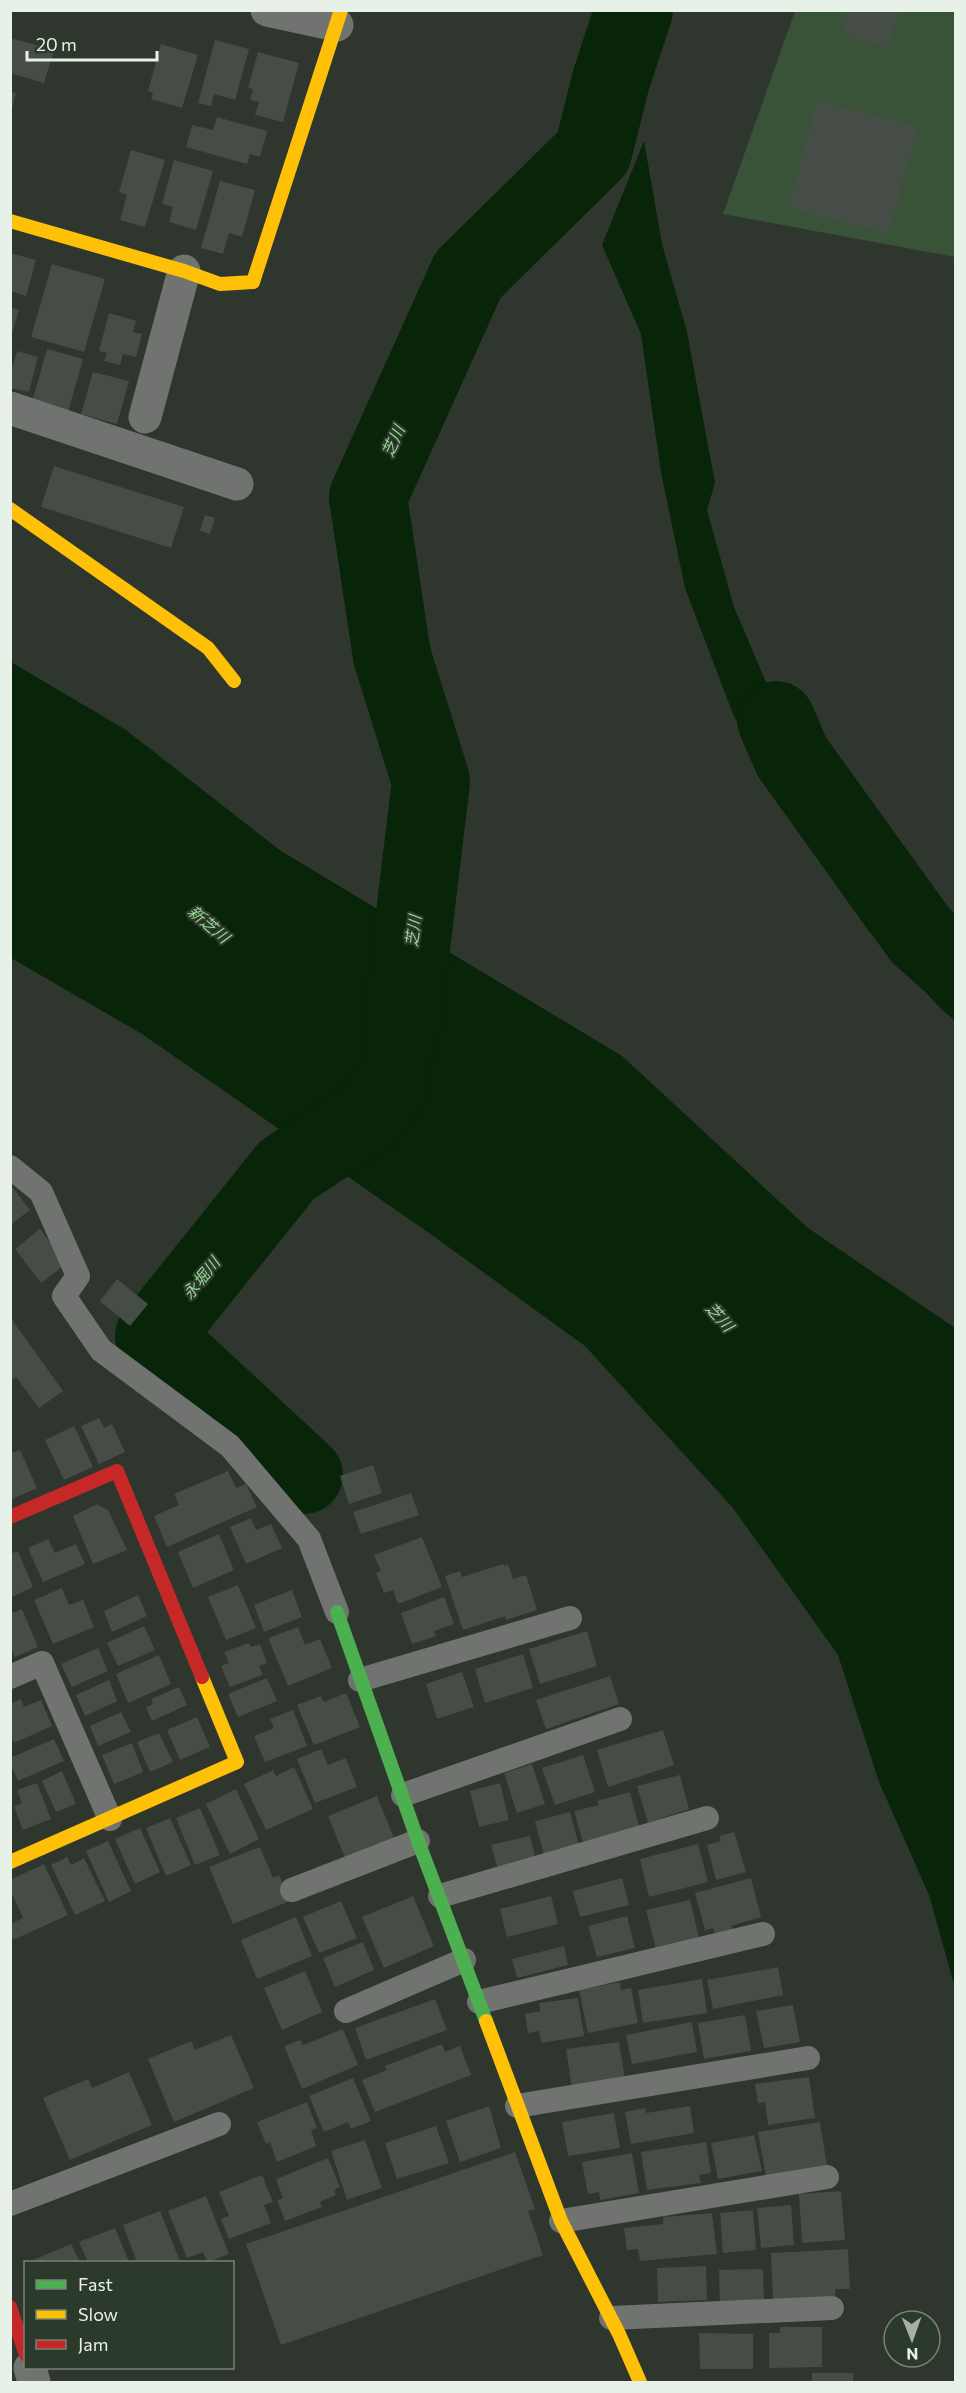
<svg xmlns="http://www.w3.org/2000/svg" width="966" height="2393" viewBox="0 0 966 2393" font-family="Commissioner,'Noto Sans JP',sans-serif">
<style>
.green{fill:#395338}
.water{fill:#082509}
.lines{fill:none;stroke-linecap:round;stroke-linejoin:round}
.river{stroke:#082509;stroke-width:78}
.building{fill:#464c46}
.lane{stroke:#707370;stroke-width:24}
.street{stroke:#707370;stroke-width:33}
.fast{stroke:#4caf50;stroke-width:14}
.slow{stroke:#ffc107;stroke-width:14}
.jam{stroke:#c62828;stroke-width:14}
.labels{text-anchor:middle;stroke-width:4.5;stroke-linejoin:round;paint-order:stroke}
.water-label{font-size:16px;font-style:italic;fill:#96d694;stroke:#2c3a2b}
</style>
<rect width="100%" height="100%" fill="#2f362e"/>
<!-- green -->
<path class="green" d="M795,11H955V257L723,214Z"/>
<!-- water -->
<path class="water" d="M644,141L662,244L687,332L715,483L707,510L734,607L791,741L839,825L924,933L955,966V1021L942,1010L868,930L789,819L733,714L685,588L661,472L641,334L602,245Z
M11,662L126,730L281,851L622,1056L808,1228L955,1328V1988L929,1895L879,1782L838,1655L733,1508L585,1346L432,1235L142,1034L11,958Z"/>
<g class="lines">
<!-- river -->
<path class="river" d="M776,720L792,757L921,936L956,967
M400,1039L431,781L392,656L368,497L468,275L593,152L611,80L634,10
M304,1475L154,1336L287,1170L366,1118L393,1083"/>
</g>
<!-- building -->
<path class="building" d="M848,10H899L888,48L842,35Z
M10,38L54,50L44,83L10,73Z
M215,40L249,49L235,100L214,94L211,106L198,103Z
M161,44L198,55L182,108L151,99L153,93L148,91Z
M258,52L299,63L283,122L255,115L259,102L250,100L253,89L248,88Z
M10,92L16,93L11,112H10Z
M817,100L918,126L889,234L788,208Z
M217,117L267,131L260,157L250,154L247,164L186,147L192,125L213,130Z
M131,150L165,160L145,227L120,220L127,195L119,192Z
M174,160L213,171L196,230L169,222L173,207L162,204Z
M220,181L255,190L242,237L229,233L223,254L201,248Z
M10,253L36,260L26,296L10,291Z
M52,264L105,279L84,352L31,337Z
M10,307L19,310L11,337H10Z
M109,313L136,321L133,332L142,334L136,357L123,354L120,365L104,361L107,353L99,351Z
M47,349L83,359L68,412L32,402Z
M17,351L38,357L29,392L10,388V374Z
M93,372L129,381L117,424L81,414Z
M54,466L184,507L171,548L41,507Z
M205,515L215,518L210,534L200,531Z
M10,1184L30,1210L10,1225Z
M40,1229L66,1264L41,1283L15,1249Z
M117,1279L148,1304L130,1326L100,1301Z
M10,1317L63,1391L39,1408L16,1377L10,1381Z
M99,1418L104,1428L112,1424L125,1452L99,1464L81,1426Z
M74,1426L93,1467L64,1480L45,1440Z
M20,1450L37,1488L10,1500V1454Z
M373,1465L382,1493L349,1504L340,1476Z
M228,1471L236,1488L246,1484L257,1507L167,1547L154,1516L179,1505L174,1494Z
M411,1493L419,1515L361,1534L353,1512Z
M97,1504L108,1510L127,1550L93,1564L73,1516Z
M251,1518L256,1530L271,1524L282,1548L246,1564L230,1527Z
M219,1534L234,1570L193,1588L178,1552Z
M422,1537L442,1587L398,1604L393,1590L384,1593L376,1573L381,1571L374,1555Z
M48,1539L55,1553L76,1544L85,1564L43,1582L28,1548Z
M18,1551L33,1587L10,1598V1554Z
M503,1564L504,1566L508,1564L513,1579L526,1575L537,1610L506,1620L505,1616L463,1630L445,1576L460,1571L462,1577Z
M238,1585L256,1628L226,1640L208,1597Z
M62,1588L69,1605L83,1600L94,1627L53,1644L34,1600Z
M292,1590L302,1617L264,1632L254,1605Z
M138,1595L147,1616L112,1632L104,1611Z
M444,1597L454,1624L434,1631L436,1636L412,1644L401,1613Z
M22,1609L38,1647L15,1657L10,1647V1614Z
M144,1626L155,1650L118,1666L107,1643Z
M298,1627L305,1645L320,1639L332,1668L288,1686L268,1638Z
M587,1631L597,1666L540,1684L529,1649Z
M249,1643L251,1647L260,1644L267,1663L259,1666L263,1675L230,1687L221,1666L229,1663L224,1652Z
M98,1648L108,1671L72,1687L61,1664Z
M523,1654L533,1688L485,1703L475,1669Z
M159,1655L171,1684L128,1703L116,1674Z
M462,1672L474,1707L437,1719L426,1684Z
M610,1676L619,1704L546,1729L536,1700Z
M267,1678L277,1701L238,1717L228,1694Z
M109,1680L117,1701L85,1716L76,1695Z
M179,1687L187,1705L152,1721L146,1707L153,1704L151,1699Z
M346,1693L360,1727L314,1745L297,1705L321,1696L324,1702Z
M21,1699L24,1707L41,1700L52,1726L14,1743L10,1736V1704Z
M293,1710L307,1746L265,1762L254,1736L274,1728L270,1719Z
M121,1712L131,1732L98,1746L90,1726Z
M197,1717L210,1747L180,1760L167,1730Z
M663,1730L674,1765L608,1787L597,1750Z
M159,1733L173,1762L150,1772L137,1742Z
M54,1739L64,1761L18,1781L10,1763V1758Z
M132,1743L143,1772L114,1784L102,1755Z
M321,1749L328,1765L346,1758L357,1787L315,1803L297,1759Z
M583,1755L595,1792L555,1805L542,1768Z
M532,1764L545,1804L517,1813L504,1773Z
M294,1767L313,1809L266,1830L244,1784L273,1770L276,1776Z
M62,1771L76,1804L56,1812L42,1781Z
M680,1775L689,1809L648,1823L637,1786Z
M37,1783L51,1819L23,1830L14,1806L22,1803L17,1790Z
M500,1783L509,1820L479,1827L470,1791Z
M236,1789L259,1839L230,1854L206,1804Z
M630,1792L639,1827L583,1842L574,1811L599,1805L597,1801Z
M377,1796L394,1838L345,1858L328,1816Z
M200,1808L220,1855L195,1865L176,1818Z
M570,1812L579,1846L544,1855L535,1821Z
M170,1818L191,1865L166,1876L146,1828Z
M140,1828L160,1872L135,1884L115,1839Z
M734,1832L746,1872L716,1880L707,1845L721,1841L719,1836Z
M530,1836L536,1860L498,1870L491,1845Z
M108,1841L131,1891L109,1902L86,1851Z
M698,1844L708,1882L649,1897L640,1859Z
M260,1847L273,1878L279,1875L290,1901L233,1924L209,1867Z
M67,1857L71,1865L84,1858L105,1901L75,1915L51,1865Z
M44,1864L68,1915L13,1940L10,1924L23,1918L10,1890V1880Z
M622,1878L629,1905L580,1917L573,1891Z
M751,1878L761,1917L731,1926L734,1933L715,1938L713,1928L705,1930L695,1893Z
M413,1896L434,1946L384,1968L362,1917Z
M551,1896L558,1924L507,1937L500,1909Z
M690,1900L699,1938L656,1949L646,1910Z
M341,1901L357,1938L319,1953L303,1917Z
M627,1916L635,1948L597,1957L588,1926Z
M296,1917L312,1956L257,1979L241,1940Z
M363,1942L374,1970L335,1987L323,1958Z
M564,1946L568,1965L517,1978L512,1959Z
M778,1967L783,1995L713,2009L707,1980Z
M305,1971L322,2012L282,2030L264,1988Z
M702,1979L707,2013L643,2023L638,1990Z
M620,1982L621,1990L631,1988L638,2023L588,2033L579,1990Z
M578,1998L584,2036L541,2043L539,2031L528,2033L525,2014L540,2011L539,2003Z
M435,1999L447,2030L366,2060L355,2028Z
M793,2005L800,2042L764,2048L756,2011Z
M745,2015L751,2051L704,2059L698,2023Z
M692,2022L697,2052L632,2064L626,2035Z
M343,2029L358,2065L302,2089L284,2046L300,2040L303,2045Z
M231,2035L254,2088L174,2122L148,2059L191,2041L195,2050Z
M619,2042L625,2080L572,2088L566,2049Z
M442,2044L445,2052L460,2046L471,2075L375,2112L362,2080L387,2070L385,2066Z
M129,2072L152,2125L70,2160L43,2098L88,2079L92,2088Z
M809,2077L815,2118L768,2125L765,2102L758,2103L755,2084Z
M353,2078L371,2121L351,2129L348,2122L324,2132L309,2096Z
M307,2102L317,2128L311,2130L316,2146L277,2162L270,2142L266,2144L257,2122Z
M489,2106L501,2148L460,2162L446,2121Z
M690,2106L694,2133L631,2144L625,2112L645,2108L646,2113Z
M614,2113L620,2148L568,2156L562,2122Z
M820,2122L827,2166L766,2176L758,2132Z
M436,2126L449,2163L397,2179L385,2143Z
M754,2135L762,2171L718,2179L711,2143Z
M365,2140L382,2188L347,2200L331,2151Z
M706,2142L711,2173L699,2175L701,2183L647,2190L641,2152Z
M515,2152L535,2209L528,2211L543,2255L281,2345L246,2244Z
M632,2153L639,2193L600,2200L599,2192L588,2194L582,2162Z
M328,2158L340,2187L334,2190L336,2195L320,2202L322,2207L285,2221L277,2200L283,2198L276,2179Z
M262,2175L273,2202L264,2205L271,2223L229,2239L221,2219L229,2216L219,2192Z
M841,2191L845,2240L802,2243L799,2194Z
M206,2196L229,2254L209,2262H207L203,2252L187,2258L168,2211Z
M791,2205L794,2245L761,2248L757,2208Z
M753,2210L756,2250L723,2253L720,2213Z
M160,2211L180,2261L137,2262L123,2225Z
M712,2213L717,2254L640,2261L638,2249L627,2250L624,2228L663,2224V2217Z
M115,2228L129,2262H88L79,2242Z
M71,2244L80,2262H34L33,2260Z
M848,2249L850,2289H835V2297L773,2301L771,2253Z
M706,2266L707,2300L658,2302L657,2268Z
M763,2269L764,2302L720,2304L719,2270Z
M780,2327H822V2367L769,2368V2333H780Z
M699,2333L753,2334V2369H700Z
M812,2373H853V2382H812Z"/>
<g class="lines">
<!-- lane -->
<path class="lane" d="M10,1167L41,1192L78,1276L64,1296L101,1350L230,1446L309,1539L337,1612
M10,1677L42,1663L110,1819
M360,1680L570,1618
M403,1795L620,1719
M292,1890L418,1841
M440,1896L707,1818
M479,2002L763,1934
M346,2011L464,1960
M517,2106L808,2058
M10,2204L219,2124
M561,2221L827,2177
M611,2318L832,2308"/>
<!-- street -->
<path class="street" d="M267,10L337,25
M10,408L237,484
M145,417L184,271
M30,2368L34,2382"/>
<!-- fast -->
<path class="fast" d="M337,1612L418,1841L486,2021"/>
<!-- slow -->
<path class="slow" d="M10,221L184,271L220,284L253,282L341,10
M10,509L208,648L234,681
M10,1862L237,1762L202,1677
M486,2021L561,2221L619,2334L640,2382"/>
<!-- jam -->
<path class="jam" d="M10,1517L117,1471L202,1677
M10,2307L26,2355"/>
</g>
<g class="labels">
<!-- water labels -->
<g class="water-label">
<text transform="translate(393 441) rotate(-66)" y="6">芝川</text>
<text transform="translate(209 924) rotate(40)" y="6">新芝川</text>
<text transform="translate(413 931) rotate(-83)" y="6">芝川</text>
<text transform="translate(201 1278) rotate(-51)" y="6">永堀川</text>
<text transform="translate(720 1317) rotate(48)" y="6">芝川</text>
</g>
</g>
<!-- border -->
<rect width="966" height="2393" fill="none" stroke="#e8f1e7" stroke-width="24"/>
<!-- legend -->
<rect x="24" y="2261" width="210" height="108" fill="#2c3a2b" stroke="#778376" stroke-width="1.5"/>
<rect x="36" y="2280" width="30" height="9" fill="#4caf50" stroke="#778376" stroke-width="1.5"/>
<text x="78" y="2291" font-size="18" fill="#e8f1e7">Fast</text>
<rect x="36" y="2310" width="30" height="9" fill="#ffc107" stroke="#778376" stroke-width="1.5"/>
<text x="78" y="2321" font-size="18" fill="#e8f1e7">Slow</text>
<rect x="36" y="2340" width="30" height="9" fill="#c62828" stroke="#778376" stroke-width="1.5"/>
<text x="78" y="2351" font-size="18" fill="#e8f1e7">Jam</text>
<!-- north arrow -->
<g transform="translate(912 2339) rotate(179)"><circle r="28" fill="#2c3a2b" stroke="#778376" stroke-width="1.5"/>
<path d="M0-4.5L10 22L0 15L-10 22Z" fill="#a7b0a6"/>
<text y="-9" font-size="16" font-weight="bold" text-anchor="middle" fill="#e8f1e7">N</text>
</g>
<!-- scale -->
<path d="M27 51v9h130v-9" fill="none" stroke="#e8f1e7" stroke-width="3"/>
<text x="36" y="51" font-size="18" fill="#e8f1e7" stroke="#2c3a2b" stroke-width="4.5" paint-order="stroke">20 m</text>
</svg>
